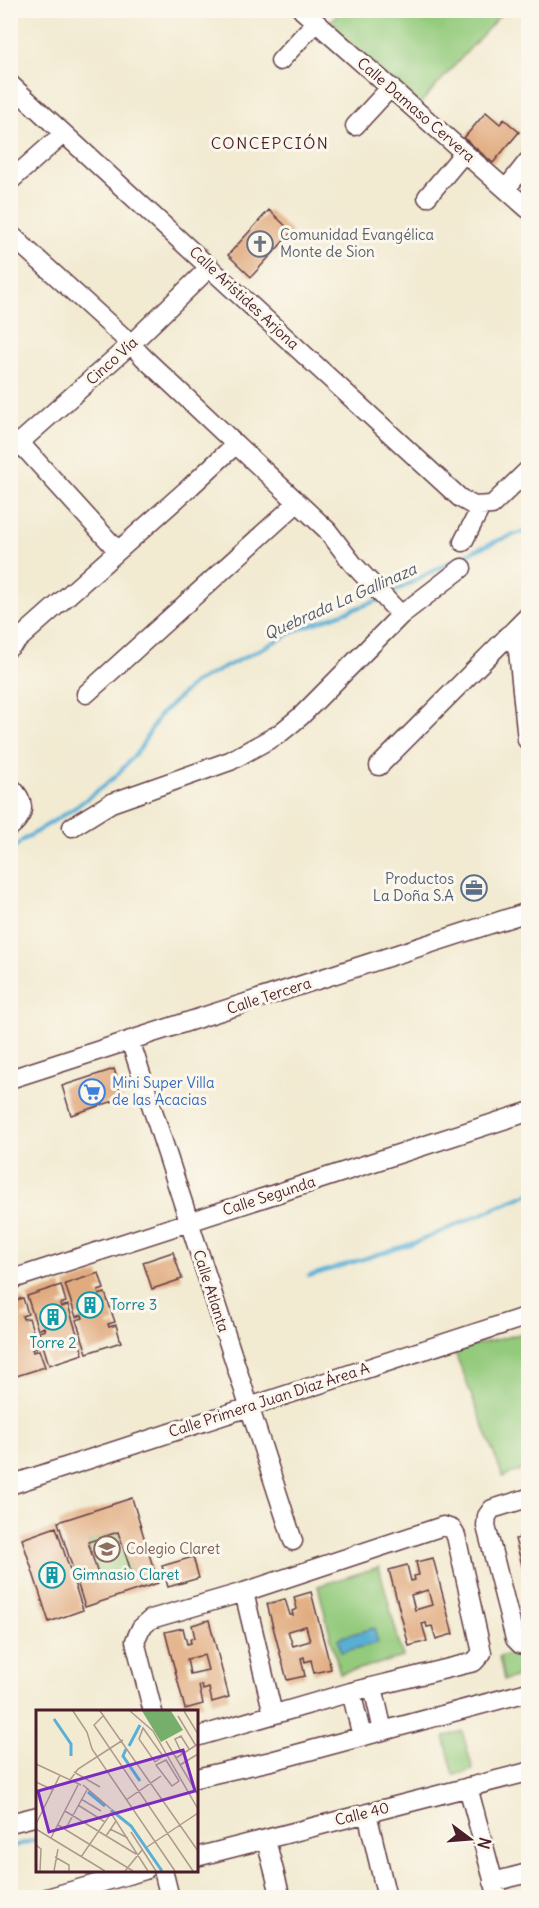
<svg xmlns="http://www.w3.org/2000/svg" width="539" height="1908" viewBox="0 0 539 1908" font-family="Delius,sans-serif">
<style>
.green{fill:#93ca7c;stroke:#6e7454;stroke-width:1.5}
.water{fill:#59afd5;stroke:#526780;stroke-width:1.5}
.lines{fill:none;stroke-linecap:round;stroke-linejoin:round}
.stream{stroke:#59afd5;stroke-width:4}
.building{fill:#e1ab80;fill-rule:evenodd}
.minor-casing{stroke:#633d44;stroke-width:21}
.minor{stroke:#fff;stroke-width:18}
.labels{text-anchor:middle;stroke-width:6;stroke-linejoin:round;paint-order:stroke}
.street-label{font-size:15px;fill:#4a1f2b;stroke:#fbf7ec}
.worship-label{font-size:15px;fill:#5b616d;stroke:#fbf7ec;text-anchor:start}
.service-label{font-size:15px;fill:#4e5e75;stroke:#fbf7ec;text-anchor:end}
.shop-label{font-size:15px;fill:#366cbe;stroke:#fbf7ec;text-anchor:start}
.culture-label{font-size:15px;fill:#0d838f;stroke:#fbf7ec;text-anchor:start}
.education-label{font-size:15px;fill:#785e54;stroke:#fbf7ec;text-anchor:start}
.neighbourhood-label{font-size:16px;letter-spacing:1.5px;fill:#4a1f2b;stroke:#fbf7ec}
.water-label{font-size:16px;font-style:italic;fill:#50596f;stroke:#fbf7ec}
.inset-river{fill:none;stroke:#59afd5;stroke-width:3}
.inset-road{fill:none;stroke:#af998f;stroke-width:1.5}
.view{fill:#7b2cbf;fill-opacity:0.15;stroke:#7b2cbf;stroke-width:3}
.inset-edge{fill:none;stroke:#4a1f2b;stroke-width:3}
</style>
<rect width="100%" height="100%" fill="#fbf7ec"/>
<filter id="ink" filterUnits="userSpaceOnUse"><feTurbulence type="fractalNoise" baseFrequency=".0167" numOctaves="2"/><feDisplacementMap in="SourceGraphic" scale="12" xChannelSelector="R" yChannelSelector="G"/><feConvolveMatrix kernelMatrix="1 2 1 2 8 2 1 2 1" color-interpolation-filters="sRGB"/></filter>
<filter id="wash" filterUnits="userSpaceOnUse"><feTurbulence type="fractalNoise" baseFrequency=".008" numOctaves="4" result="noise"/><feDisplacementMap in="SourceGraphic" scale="24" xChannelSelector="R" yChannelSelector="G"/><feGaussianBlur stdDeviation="1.35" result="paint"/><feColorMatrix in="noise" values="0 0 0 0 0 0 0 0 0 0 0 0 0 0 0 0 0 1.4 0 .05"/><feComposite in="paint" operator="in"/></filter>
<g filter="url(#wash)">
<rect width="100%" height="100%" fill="#f2ead1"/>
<!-- green -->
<path class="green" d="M341,11H504L418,106L328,24Z
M528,1332V1467L503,1477L454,1350Z
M118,1532L131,1571L100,1581L88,1542Z
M379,1567L403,1657L340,1674L318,1586Z
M515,1653L522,1675L504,1680L499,1657Z
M462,1731L473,1770L454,1775L444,1737Z"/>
<!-- water -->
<path class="water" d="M374,1628L378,1643L341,1652L338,1638Z"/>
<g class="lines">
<!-- stream -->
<path class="stream" d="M388,595C433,571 479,545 528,530
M10,851L23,840L76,807L115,777L139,750L159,716L194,683L302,628L379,600
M309,1276L417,1242L528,1194
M10,1847L38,1839"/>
</g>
<g id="blocks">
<!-- building -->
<path class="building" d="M486,112L500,124L504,119L519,132L493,163L464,138Z
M269,210L292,232L251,277L228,255Z
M114,1069L123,1098L71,1115L62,1086Z
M173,1252L182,1279L152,1289L143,1262Z
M99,1273L104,1289L98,1291L99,1295L105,1293L115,1322L108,1324L109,1327L116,1325L121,1342L87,1353L76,1320L83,1318L82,1315L76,1317L65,1284Z
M61,1285L66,1302L60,1304L61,1307L68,1305L77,1334L71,1336L72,1340L78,1337L83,1354L49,1365L39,1332L45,1330L44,1327L38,1330L27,1296Z
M23,1298L28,1314L22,1316L23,1319L29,1318L38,1347L32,1349L33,1352L39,1350L45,1367L10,1378V1302Z
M132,1498L158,1583L85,1607L58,1522ZM118,1532L131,1571L100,1581L88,1542Z
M56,1527L83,1610L49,1622L22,1539Z
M528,1533V1587L515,1539L520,1538L519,1536Z
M193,1557L199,1578L168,1587L162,1566Z
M433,1558L453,1634L436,1639L432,1626L427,1627L426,1623L422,1624L427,1641L409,1646L389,1570L407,1565L411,1581L415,1580L414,1576L419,1575L416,1562ZM428,1590L432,1605L415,1610L411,1595Z
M311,1592L331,1669L314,1673L311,1660L305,1662L304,1657L301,1658L305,1676L287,1680L267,1604L285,1599L290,1615H293L292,1611L297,1609L294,1597ZM306,1626L310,1641L293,1646L288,1631Z
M209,1620L229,1697L212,1702L209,1688L203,1690L202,1685L199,1686L203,1704L185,1709L165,1632L183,1628L187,1644L191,1643L190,1639L195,1638L192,1625ZM204,1655L208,1670L190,1674L187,1659Z"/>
</g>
</g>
<g filter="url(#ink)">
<use href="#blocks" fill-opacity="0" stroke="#633d44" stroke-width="1.5"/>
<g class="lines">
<!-- minor casing -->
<g class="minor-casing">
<path id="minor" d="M302,10L528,209
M280,61L315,23
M10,84L460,498L474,506L492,505L528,470
M355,126L391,87
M10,181L63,134
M506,189L528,161
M427,197L464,153
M10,234L131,344L143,357L327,530L353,564L401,615
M20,443L118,551
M10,451L131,344L210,267
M463,542L481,507
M508,635L514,640L518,651L527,740
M10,647L190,487L235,445
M86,694L297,503
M379,766L528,616
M10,786C25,800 27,814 10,827
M72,827L111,803L230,761L279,734L301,716L401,615L462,568
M130,1040L293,1541
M10,1079L528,912
M10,1280L528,1112
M10,1485L528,1316
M528,1498L492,1509L487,1516L486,1526L515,1639L520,1644L528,1646
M244,1592L273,1714
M373,1687L383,1731
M351,1692L362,1736
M153,1712L135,1641L141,1628L151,1619L244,1592L443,1526L452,1529L456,1536L482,1653L474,1662L351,1692L196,1737
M196,1778L271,1761L528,1692
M468,1787L498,1898
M367,1813L387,1898
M10,1823L38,1816
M266,1840L281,1898
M196,1857L528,1772
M163,1870L170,1898
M493,1882L528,1873
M47,1898L145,1870"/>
</g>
<!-- minor -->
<use href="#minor" class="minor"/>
</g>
</g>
<!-- icons -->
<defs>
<g id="church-ring" transform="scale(1.35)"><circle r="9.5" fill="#fbf7ec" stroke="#6b7280" stroke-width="1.5"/><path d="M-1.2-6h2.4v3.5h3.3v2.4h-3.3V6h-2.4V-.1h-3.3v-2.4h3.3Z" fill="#6b7280"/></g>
<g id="office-ring" transform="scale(1.35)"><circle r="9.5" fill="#fbf7ec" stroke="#5c6f8a" stroke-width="1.5"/><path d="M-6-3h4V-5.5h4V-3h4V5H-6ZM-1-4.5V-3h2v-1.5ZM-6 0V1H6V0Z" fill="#5c6f8a"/></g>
<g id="supermarket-ring" transform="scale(1.35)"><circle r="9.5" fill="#fbf7ec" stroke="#3f7fe0" stroke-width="1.5"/><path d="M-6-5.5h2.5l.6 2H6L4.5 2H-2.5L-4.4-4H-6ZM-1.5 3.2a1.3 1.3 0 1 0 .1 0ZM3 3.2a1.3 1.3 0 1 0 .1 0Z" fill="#3f7fe0"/></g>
<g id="building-ring" transform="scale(1.35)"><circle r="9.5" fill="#fbf7ec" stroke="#0f9aa8" stroke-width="1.5"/><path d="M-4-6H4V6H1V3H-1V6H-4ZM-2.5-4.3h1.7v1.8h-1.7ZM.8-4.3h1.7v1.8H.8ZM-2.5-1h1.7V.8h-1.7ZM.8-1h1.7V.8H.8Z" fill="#0f9aa8"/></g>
<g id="school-ring" transform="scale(1.35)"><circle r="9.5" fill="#fbf7ec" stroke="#8d6e63" stroke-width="1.5"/><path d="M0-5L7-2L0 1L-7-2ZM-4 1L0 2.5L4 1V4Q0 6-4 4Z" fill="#8d6e63"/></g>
</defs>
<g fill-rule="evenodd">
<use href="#church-ring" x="260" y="244"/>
<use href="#office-ring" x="474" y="888"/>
<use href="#supermarket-ring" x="92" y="1092"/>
<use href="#building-ring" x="90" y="1305"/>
<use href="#building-ring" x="53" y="1317"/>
<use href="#school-ring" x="107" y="1549"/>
<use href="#building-ring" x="52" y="1575"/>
</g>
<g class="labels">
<!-- street labels -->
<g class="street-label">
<text transform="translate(416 110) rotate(41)" y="5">Calle Damaso Cervera</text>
<text transform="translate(244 298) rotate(43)" y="5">Calle Arístides Arjona</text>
<text transform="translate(112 361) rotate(-42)" y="5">Cinco Vía</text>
<text transform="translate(269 996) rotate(-18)" y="5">Calle Tercera</text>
<text transform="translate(269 1196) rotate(-18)" y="5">Calle Segunda</text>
<text transform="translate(211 1291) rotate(72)" y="5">Calle Atlanta</text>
<text transform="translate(269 1400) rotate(-18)" y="5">Calle Primera Juan Díaz Área A</text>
<text transform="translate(362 1814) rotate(-14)" y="5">Calle 40</text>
</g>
<!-- worship labels -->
<g class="worship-label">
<text x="280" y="240">Comunidad Evangélica<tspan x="280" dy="17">Monte de Sion</tspan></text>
</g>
<!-- service labels -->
<g class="service-label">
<text x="454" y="884">Productos<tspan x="454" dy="17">La Doña S.A</tspan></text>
</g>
<!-- shop labels -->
<g class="shop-label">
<text x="112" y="1088">Mini Super Villa<tspan x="112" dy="17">de las Acacias</tspan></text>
</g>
<!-- culture labels -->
<g class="culture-label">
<text x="110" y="1310">Torre 3</text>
<text x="53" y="1348" text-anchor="middle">Torre 2</text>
<text x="72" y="1580">Gimnasio Claret</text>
</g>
<!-- education labels -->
<g class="education-label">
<text x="126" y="1554">Colegio Claret</text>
</g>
<!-- neighbourhood labels -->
<g class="neighbourhood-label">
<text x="270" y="149">CONCEPCIÓN</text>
</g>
<!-- water labels -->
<g class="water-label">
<text transform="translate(340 601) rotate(-24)" y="6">Quebrada La Gallinaza</text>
</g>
</g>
<!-- overview -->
<g transform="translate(36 1710)">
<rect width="162" height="162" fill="#f2ead1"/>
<path d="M106,1H135L147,20L125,32Z" fill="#76ae6c"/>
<path class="inset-river" d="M18,9L35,34V46M93,36L104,15M90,39L87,46L104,71M52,82L69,96M75,100L95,116L126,161"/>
<path class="inset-road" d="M37,1L51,22L56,39L139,161M64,1L162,141M94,1L117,21L162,99M148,1L162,24M68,5L58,15L157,161M142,6L160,36M107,18L127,46L119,52L103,29ZM130,31L162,85M146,44L139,29L145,26L153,39M140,48L162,34M130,50L143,71L136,76L120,55ZM0,54L45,75M144,55L162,44M38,62L64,77M34,70L42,59L87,30M0,72L17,80M47,75L75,99M45,89L65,101M90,90L125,66M42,95L69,112M29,101L100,144M0,114L24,65M22,115L97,161M30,118L52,78M0,119L69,161M74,119L92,128M95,122L120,161M70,126L80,111M15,128L42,75M0,135L5,139L4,161M111,137L162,103M19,147L33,155V161M45,147L75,103L112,161M18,161L22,139M89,161L106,140"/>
<path class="view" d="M147,40L159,81L13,122L2,81Z"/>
<rect width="162" height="162" class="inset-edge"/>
</g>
<!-- margin -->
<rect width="539" height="1908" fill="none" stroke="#fbf7ec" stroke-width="36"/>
<!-- north arrow -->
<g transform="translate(470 1839) rotate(106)" stroke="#fbf7ec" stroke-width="4.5" paint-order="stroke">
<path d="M0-4.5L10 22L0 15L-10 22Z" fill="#4a1f2b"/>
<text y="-9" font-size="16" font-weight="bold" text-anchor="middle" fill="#4a1f2b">N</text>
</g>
</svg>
